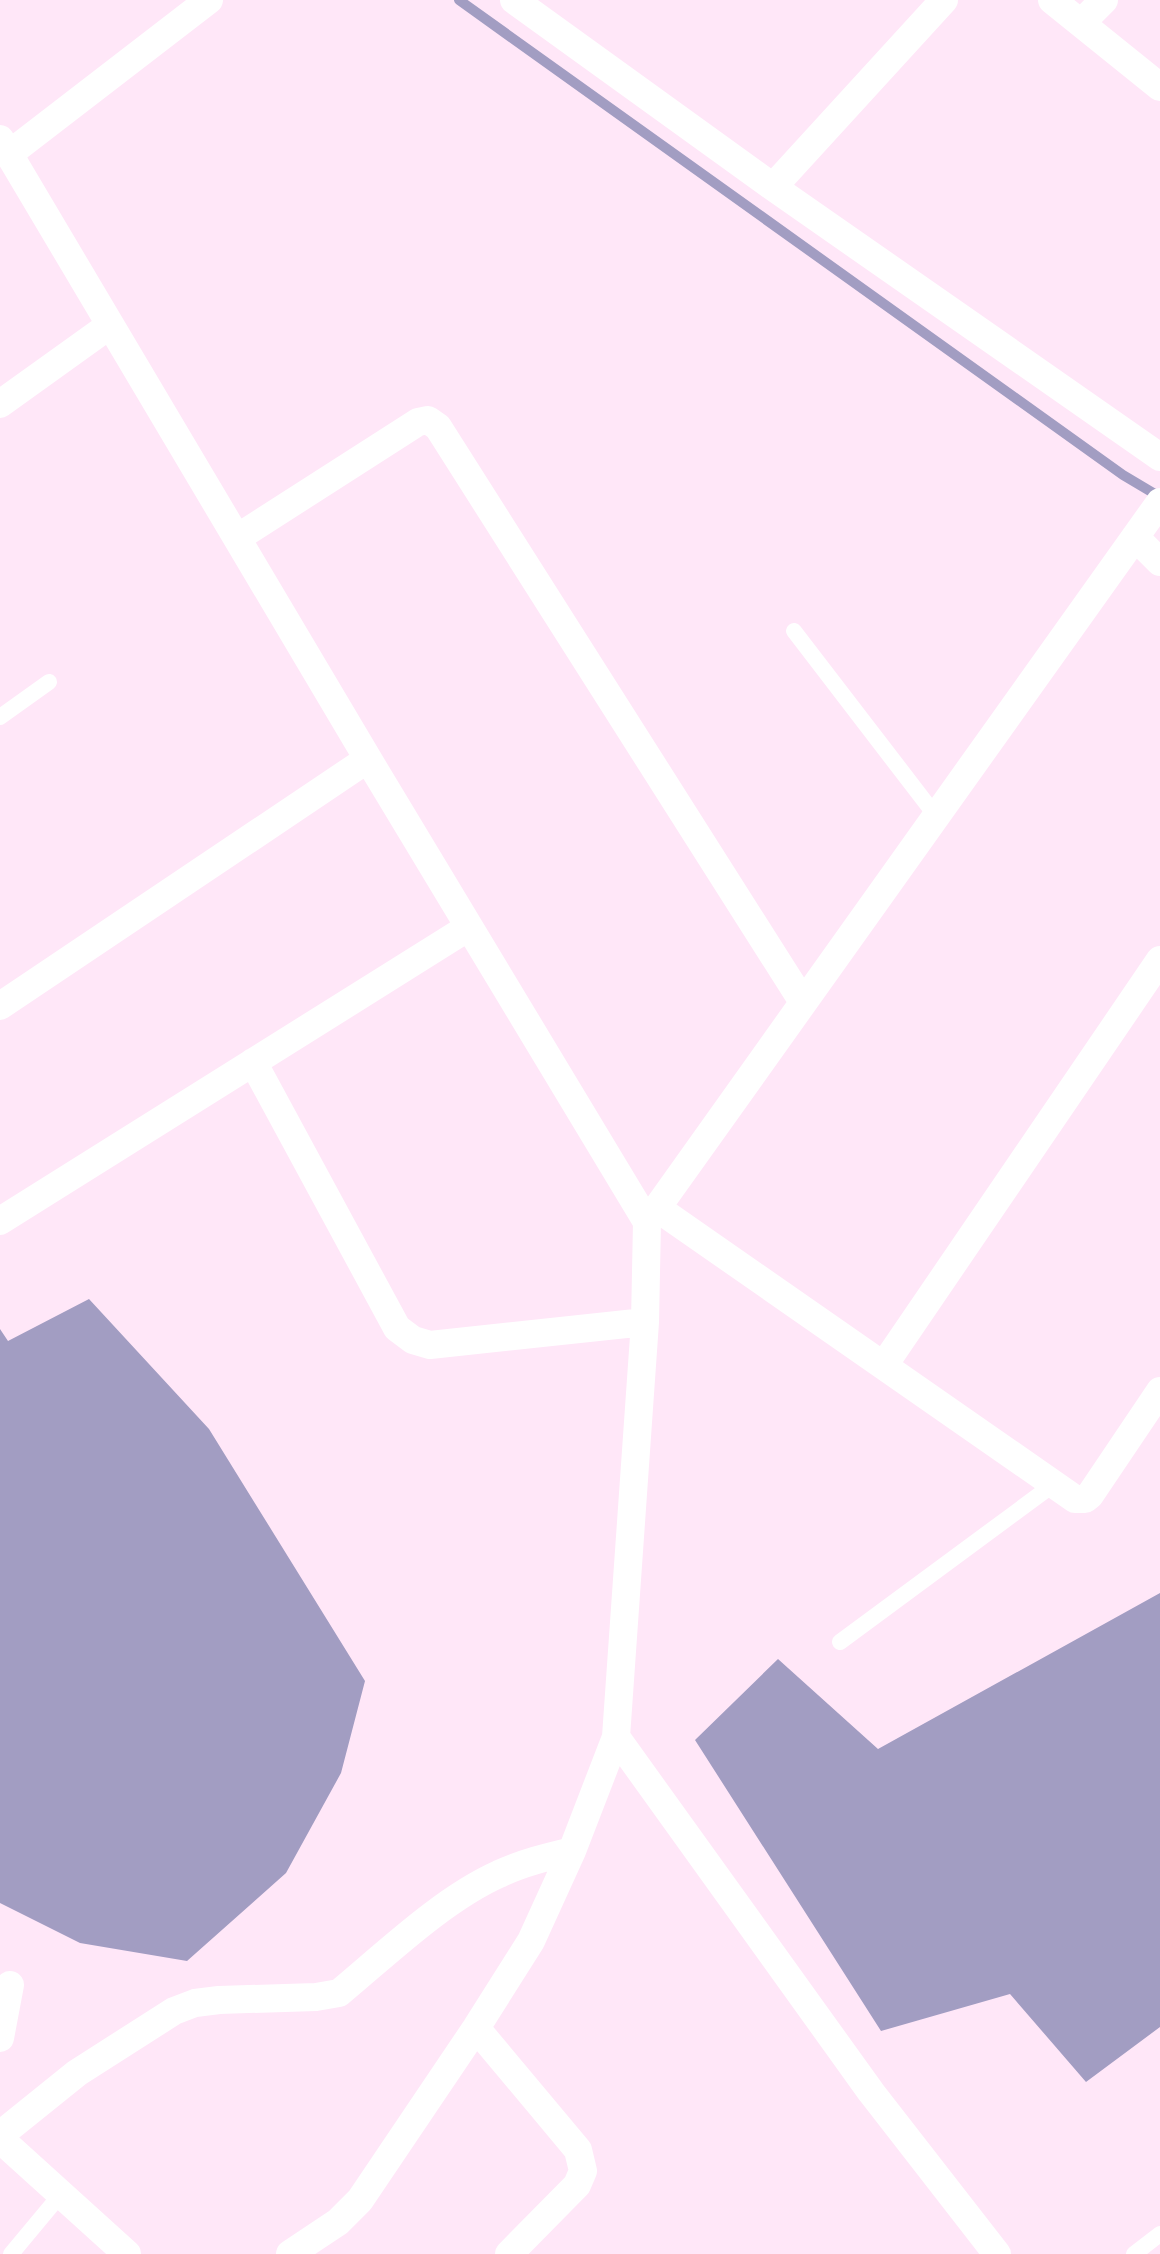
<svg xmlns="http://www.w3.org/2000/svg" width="1160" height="2254" viewBox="0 0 1160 2254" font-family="'Times New Roman',serif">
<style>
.water{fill:#a29dc2}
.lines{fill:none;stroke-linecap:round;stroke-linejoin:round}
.stream{stroke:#a29dc2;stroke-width:10}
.lane{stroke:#fff;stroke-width:16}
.street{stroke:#fff;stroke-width:28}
</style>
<rect width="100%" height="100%" fill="#ffe7f8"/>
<!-- water -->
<path class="water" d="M89,1299L209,1429L365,1681L341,1773L286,1873L187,1961L80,1943L0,1903V1329L8,1341Z
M1160,1593V2027L1086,2082L1010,1994L881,2031L695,1740L778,1659L878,1749Z"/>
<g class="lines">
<!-- stream -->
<path class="stream" d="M459,0L1123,475L1160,497"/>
<!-- lane -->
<path class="lane" d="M794,631L936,816
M0,717L49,682
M840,1642L1054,1484
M11,2254L61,2194
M1134,2254L1160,2234"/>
<!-- street -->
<path class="street" d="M514,0L773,187L1160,457
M1052,0L1160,87
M1081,23L1104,0
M0,139L368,759L647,1222
M9,154L209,0
M773,187L944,0
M0,404L110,325
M1135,537L1160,562
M237,538L418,422L428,420L438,427L803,1002
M0,1006L368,759
M253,1062L397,1328L413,1340L430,1345L645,1322
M657,1208L1075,1499H1085L1090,1495L1160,1391
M0,1221L469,927
M884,1365L1160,960
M616,1737L871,2092L997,2254
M476,2028L578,2150L583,2171L577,2185L509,2254
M0,2038L10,1985
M0,2135L77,2073L174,2011L195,2003L219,2000L316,1997L339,1993C386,1954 443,1899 499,1874C522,1863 547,1857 572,1851
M0,2139L127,2254
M290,2254L338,2222L360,2200L476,2028L531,1941L572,1851L616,1737L645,1322L647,1222L1160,502"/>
</g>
</svg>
